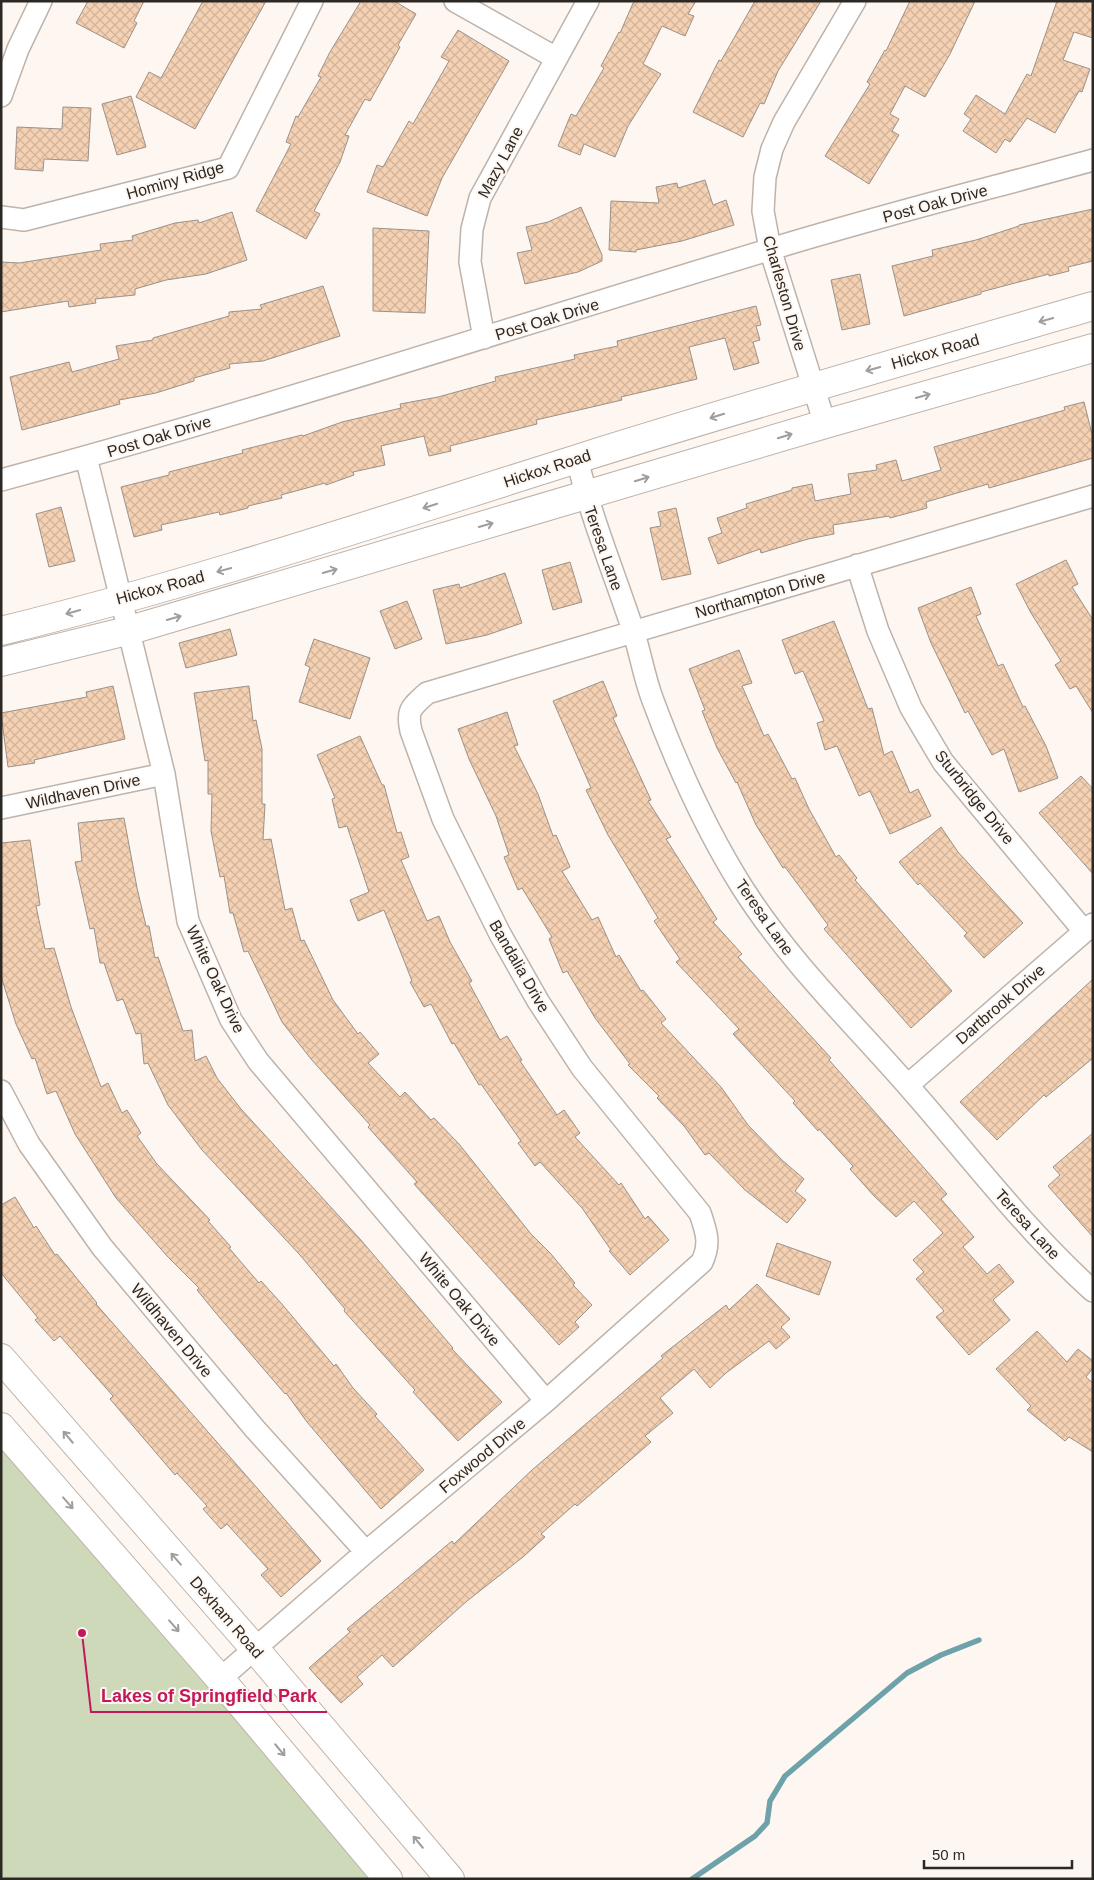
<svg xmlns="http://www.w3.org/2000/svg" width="1094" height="1880" viewBox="0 0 1094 1880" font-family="Helvetica,sans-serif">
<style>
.park{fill:#ced9ba}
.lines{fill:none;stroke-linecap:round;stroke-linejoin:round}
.stream{stroke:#6ea2ab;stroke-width:5.5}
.building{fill:url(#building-cross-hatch);stroke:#9c9188}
.minor-casing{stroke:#beb3aa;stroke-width:24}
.tertiary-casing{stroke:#beb3aa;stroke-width:30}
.minor{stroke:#fff;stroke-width:21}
.tertiary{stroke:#fff;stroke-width:28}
.oneway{stroke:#a09e9c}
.labels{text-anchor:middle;stroke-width:4;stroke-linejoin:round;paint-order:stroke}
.street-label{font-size:16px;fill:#2c2824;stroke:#fef6f1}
.leader{fill:none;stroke:#c2185b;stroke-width:2}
.callout-dot{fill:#c2185b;stroke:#fef6f1;stroke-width:2}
.callout-label{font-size:18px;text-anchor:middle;font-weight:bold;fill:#c2185b;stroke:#fef6f1;stroke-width:4;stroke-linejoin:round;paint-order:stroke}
</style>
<defs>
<pattern id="building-cross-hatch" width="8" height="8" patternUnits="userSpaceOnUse" patternTransform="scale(1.25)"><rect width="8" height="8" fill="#f5d1b3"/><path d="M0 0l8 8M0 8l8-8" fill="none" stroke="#d2b39a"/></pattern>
</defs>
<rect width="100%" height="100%" fill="#fef6f1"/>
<!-- park -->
<path class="park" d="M1,1445L374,1879H1Z"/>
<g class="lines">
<!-- stream -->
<path class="stream" d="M692,1879L755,1836L767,1823L770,1801L785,1776L907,1673L941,1655L979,1640"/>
</g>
<!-- building -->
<path class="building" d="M88,1H144L134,21L137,23L124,48L76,23Z
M203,1H266L195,129L136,97L149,72L161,78Z
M361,1H394L416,14L398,45L400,47L370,101L365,99L345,135L349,136L340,162L314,211L320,214L306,239L256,211L291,144L286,142L296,116L298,117L321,77L318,76L330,52Z
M634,1H696L688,14L694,16L685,36L662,26L643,64L661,74L628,126L615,157L584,144L580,155L558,146L571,114L576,116L604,68L601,66L619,32L620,33Z
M755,1H821L778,71L764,104L760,103L743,137L693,112L719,60L721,61Z
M910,1H975L950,54L925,97L905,86L890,114L899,119L892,131L899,135L869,184L825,156L870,84L867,82L885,50L886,51Z
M1057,1H1093V38L1074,32L1063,60L1090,69L1082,92L1079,91L1055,133L1027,118L1010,142L1005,139L996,153L963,131L971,119L964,114L976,95L1005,114L1027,74L1031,76Z
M458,30L509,61L442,178L427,216L367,192L377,165L383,167L409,121L413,124L449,61L441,57Z
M131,96L146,147L117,155L102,104Z
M63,107L91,108L88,161L44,159L43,171L15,169L17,127L62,129Z
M705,180L713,205L726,200L734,225L682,241L636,250V252L609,250L611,201L659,203L656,187L677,183L678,188Z
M581,207L602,255V261L578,272L525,284L517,253L532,250L526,227L548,222Z
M1093,209V261L1068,267L1069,271L1049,276V274L981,292V294L904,316L892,266L933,256L932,250L976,240L1019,226V225Z
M232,212L247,260L206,274L166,280L135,289V295L95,299L96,303L69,307L68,301L1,312V262L19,263L101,250L100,244L133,240L132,236L175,223L198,220L199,223Z
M373,228L429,231L425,313L373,311Z
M860,274L870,324L842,330L831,280Z
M323,286L340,336L263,361L229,364L230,368L194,378V381L156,393L119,400L120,404L22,430L10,377L69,362L72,372L119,359L116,346L153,340V338L229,316V312L262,309L260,305Z
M756,306L761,325L756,326L760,340L753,342L759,363L734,370L725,338L689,347L697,379L621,397L622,400L536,420L537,424L450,446L451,451L429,456L424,436L381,446L385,465L353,472L354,475L326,485L325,483L281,495L282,498L248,506V508L220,515L219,512L161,525L162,530L134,537L121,487L169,475V472L243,453L242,450L302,435L303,436L342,422L401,408L400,404L438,397L496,381L495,377L575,359L574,355L618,346L617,341Z
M1084,402L1093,438V458L989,488L988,484L926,502L927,508L890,518L889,516L833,525L834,534L808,539L761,553L760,549L718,564L708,538L722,533L717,518L747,508L746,504L792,490V488L812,484L815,501L851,494L848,474L877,470L876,465L896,460L902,481L941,470L934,447L1065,410L1064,407Z
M61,507L75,561L49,567L36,514Z
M676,508L691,574L662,580L650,528L661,526L658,512Z
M1066,560L1078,584L1072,587L1093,620V713L1076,686L1070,689L1055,665L1061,661L1031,613L1016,584Z
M570,562L582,602L553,610L542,570Z
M505,573L522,623L487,635L446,644L433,590L459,584L460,588Z
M971,587L981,614L976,616L998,666L1003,664L1023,707L1025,706L1046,746L1058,778L1019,792L1004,749L992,755L968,711L965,713L931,643L918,608Z
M407,601L422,639L395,649L380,611Z
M834,621L868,709L872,708L884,755L892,751L910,793L918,789L931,816L890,834L870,791L859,796L837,746L825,750L817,723L824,721L803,671L795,674L782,640Z
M230,629L237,655L186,668L179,643Z
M314,639L370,658L350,719L299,702L310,667L305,665Z
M739,650L752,683L742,686L764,736L768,734L792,779L795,778L809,809L836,857L839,855L857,878L855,880L952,991L911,1028L824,929L828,925L785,867L783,868L756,825L737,782L736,783L717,748L702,711L705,710L689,669Z
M603,681L617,716L613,718L651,800L648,801L671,837L666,839L717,919L713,922L742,954L738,957L831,1058L829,1060L947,1194L941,1199L974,1237L963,1247L987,1274L999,1264L1014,1282L993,1300L1010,1320L969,1355L936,1317L944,1311L916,1279L924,1272L913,1260L943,1233L914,1201L896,1217L874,1196L850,1169L853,1166L819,1129L818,1131L793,1103L795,1101L733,1034L739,1029L676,962L680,959L654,921L658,918L608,835L586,790L591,788L553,701Z
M113,686L125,739L34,760L35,763L8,767L1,713L87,697L86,692Z
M249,686L253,721L256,720L262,749V804H265L263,840L271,839L285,910L292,908L301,941L304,940L333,1000L358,1034L360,1032L379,1054L368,1063L400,1097L405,1092L431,1120L434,1118L459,1144L531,1234L551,1254L575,1283L573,1285L592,1305L575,1322L579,1327L559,1345L414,1184L417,1182L368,1127L370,1125L311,1059L282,1022L248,951L244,952L233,913H230L224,876L220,877L211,831L212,794H208V760L205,761L194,693Z
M507,712L518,745L514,746L538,794L553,836L556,835L570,867L562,871L592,920L598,917L616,957L619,955L641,991L643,990L666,1019L661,1023L721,1087L748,1125L783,1161L804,1179L795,1191L806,1200L787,1223L745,1190L709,1153L705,1155L684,1126L657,1098L659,1096L628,1065L630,1064L595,1018L567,971L563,973L549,939L552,937L522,888L518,890L504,857L509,855L496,816L469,759L458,729Z
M360,736L382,785H384L397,833L401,832L409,857L401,860L427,921L439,916L450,942L472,981L469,983L500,1040L507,1036L522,1060L520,1061L557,1115L564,1110L580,1133L575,1137L619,1185L621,1183L645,1219L648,1216L669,1240L630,1275L609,1251L611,1250L582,1208L540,1162L535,1166L518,1143L521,1141L481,1084L479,1085L454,1043L452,1044L431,1004L424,1007L410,982L412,981L384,910L358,921L350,900L369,892L347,826L339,828L332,799L335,798L317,755Z
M1081,776L1093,789V874L1039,813Z
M124,818L137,888L146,926H149L155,958L158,957L183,1031L192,1030L195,1061L206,1056L217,1078L241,1109L360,1239L453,1348L452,1349L502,1402L458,1441L413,1392L415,1390L344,1311L345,1309L300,1255L202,1150L168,1105L148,1063L144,1064L141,1033L136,1034L123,999L117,1001L104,963H100L94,928L90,929L75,862L82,861L78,823Z
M941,827L958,852L1023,923L984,958L964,936L967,933L920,883L918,885L899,862Z
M30,840L40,905L36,906L45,949L54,948L71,1007L101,1087L108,1083L122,1113L127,1110L141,1133L137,1136L157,1164L210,1220L208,1221L231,1247L229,1248L259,1283L261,1281L281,1303L334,1366L336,1364L353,1388L377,1414L375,1416L424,1470L381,1509L307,1422L286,1393L285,1394L220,1318L197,1290L199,1288L168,1257L116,1198L75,1134L56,1091L47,1094L35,1058L32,1059L16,1024L1,976V843Z
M1093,979V1058L1046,1097L1044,1095L997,1140L960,1102Z
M1093,1133V1237L1048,1186L1060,1175L1053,1167Z
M15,1197L34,1228L36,1226L55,1255L57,1254L97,1303L96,1304L321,1561L281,1597L261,1575L268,1569L227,1524L221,1529L203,1509L207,1506L177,1473L175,1475L110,1399L113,1396L60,1336L54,1341L35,1320L38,1318L1,1273V1205Z
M777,1243L831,1262L819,1295L766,1276Z
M757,1284L790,1319L781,1327L790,1337L776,1349L769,1341L726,1373L710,1388L694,1369L660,1398L673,1413L645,1436L651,1442L577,1506L575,1504L541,1534L545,1537L523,1557L467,1601L393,1667L382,1655L357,1677L363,1684L341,1703L309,1668L350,1632L347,1629L452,1541L454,1544L532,1470L663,1358L661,1356L726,1305L729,1310Z
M1037,1331L1067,1362L1078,1349L1093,1361V1368L1086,1377L1093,1383V1452L1069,1437L1065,1441L1027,1410L1031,1406L996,1369Z"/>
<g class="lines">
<!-- minor casing -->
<g class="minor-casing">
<path id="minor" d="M455,1L556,58
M1,96L18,49L41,1
M1,217L24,220L228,168L312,1
M484,338L470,262L472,229L480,198L588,1
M825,424L770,249L763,211L765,177L772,149L784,122L855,1
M86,457L164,774L188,921L231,1020L258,1061L546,1401
M577,459C591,517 614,573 633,630C640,652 644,676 652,698C676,763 705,828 742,887C789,961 851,1021 909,1087C969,1155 1025,1230 1093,1291
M1,480C259,411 512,327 768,250C875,217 984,190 1093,160
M857,565L878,631L911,708L943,762L1084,931
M1,808L164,774
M908,1085L1093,924
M1,1091L29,1144L102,1247L255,1429L366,1552
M220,1679L366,1552L546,1401L702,1262C711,1243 706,1231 700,1213L582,1068L538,1001L500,934L443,819L411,731C406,709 412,707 427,693L1093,496"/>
</g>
<!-- tertiary casing -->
<g class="tertiary-casing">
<path id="tertiary" d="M1,631C196,583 386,519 577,459C748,405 920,356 1093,306
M1,662L127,631L825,424L1093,348
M1,1358L255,1649L450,1879
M1,1427L220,1679L388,1879"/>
</g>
<!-- minor -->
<use href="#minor" class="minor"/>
<!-- tertiary -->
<use href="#tertiary" class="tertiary"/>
</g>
<!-- one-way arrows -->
<defs><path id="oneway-shaft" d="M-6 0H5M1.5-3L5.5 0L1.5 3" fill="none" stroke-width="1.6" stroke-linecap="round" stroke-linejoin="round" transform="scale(1.25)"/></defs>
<g class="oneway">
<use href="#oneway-shaft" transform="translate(1046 320) rotate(164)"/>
<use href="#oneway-shaft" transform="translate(873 369) rotate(164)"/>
<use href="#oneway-shaft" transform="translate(923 396) rotate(-16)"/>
<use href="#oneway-shaft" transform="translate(717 416) rotate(163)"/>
<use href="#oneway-shaft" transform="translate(785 436) rotate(-17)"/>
<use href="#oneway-shaft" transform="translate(642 479) rotate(-17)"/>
<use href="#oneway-shaft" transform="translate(430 506) rotate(162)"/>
<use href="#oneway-shaft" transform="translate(486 525) rotate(-16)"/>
<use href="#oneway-shaft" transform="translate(224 570) rotate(165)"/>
<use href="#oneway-shaft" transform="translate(330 571) rotate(-16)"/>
<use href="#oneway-shaft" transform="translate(73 612) rotate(164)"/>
<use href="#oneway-shaft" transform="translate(174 618) rotate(-16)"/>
<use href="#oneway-shaft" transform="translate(68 1437) rotate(-130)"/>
<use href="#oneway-shaft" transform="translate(68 1503) rotate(49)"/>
<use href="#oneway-shaft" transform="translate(176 1559) rotate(-131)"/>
<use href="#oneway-shaft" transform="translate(174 1626) rotate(49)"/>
<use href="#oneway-shaft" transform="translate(280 1750) rotate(50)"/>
<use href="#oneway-shaft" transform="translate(418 1842) rotate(-130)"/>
</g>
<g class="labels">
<!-- street labels -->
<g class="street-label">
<text transform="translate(500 162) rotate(-62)" y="6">Mazy Lane</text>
<text transform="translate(175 180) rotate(-16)" y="6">Hominy Ridge</text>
<text transform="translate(935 203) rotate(-15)" y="6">Post Oak Drive</text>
<text transform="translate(785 293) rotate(74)" y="6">Charleston Drive</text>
<text transform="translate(547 319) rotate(-17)" y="6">Post Oak Drive</text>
<text transform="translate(935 351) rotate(-16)" y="6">Hickox Road</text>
<text transform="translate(159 436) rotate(-17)" y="6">Post Oak Drive</text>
<text transform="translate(547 468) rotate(-18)" y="6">Hickox Road</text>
<text transform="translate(604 548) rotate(71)" y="6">Teresa Lane</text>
<text transform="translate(160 587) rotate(-15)" y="6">Hickox Road</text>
<text transform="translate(760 594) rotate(-16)" y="6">Northampton Drive</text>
<text transform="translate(83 791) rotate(-12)" y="6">Wildhaven Drive</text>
<text transform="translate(975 797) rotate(51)" y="6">Sturbridge Drive</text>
<text transform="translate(765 917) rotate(55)" y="6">Teresa Lane</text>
<text transform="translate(520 966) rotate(60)" y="6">Bandalia Drive</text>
<text transform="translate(216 979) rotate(65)" y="6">White Oak Drive</text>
<text transform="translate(1000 1004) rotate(-41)" y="6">Dartbrook Drive</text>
<text transform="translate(1028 1224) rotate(48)" y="6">Teresa Lane</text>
<text transform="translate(460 1299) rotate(50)" y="6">White Oak Drive</text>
<text transform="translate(172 1330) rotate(50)" y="6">Wildhaven Drive</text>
<text transform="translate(482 1455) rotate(-40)" y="6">Foxwood Drive</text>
<text transform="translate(227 1617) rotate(49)" y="6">Dexham Road</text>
</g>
</g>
<!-- callouts -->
<path class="leader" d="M82 1633L91 1712H327"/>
<circle class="callout-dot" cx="82" cy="1633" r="5"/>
<g class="callout-label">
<text x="209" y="1702">Lakes of Springfield Park</text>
</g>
<!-- border -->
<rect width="1094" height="1880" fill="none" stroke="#2c2824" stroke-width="5"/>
<!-- scale -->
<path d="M924 1860v8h148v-8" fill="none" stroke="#2c2824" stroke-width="2.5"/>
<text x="932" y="1860" font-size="15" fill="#2c2824" stroke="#fef6f1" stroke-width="4" paint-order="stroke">50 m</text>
</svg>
